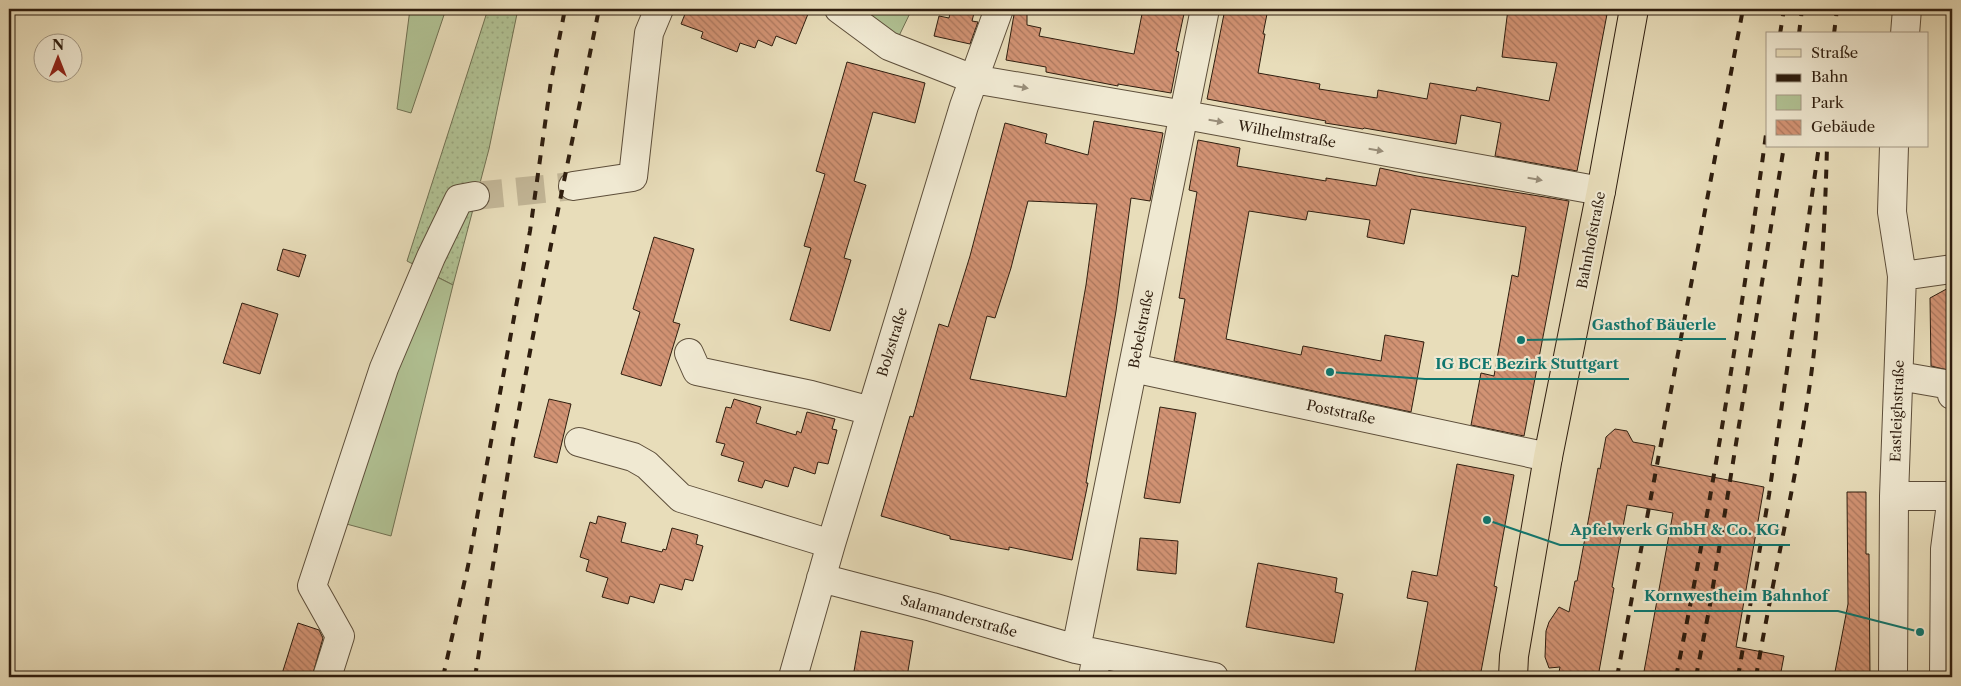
<svg xmlns="http://www.w3.org/2000/svg" width="1961" height="686" viewBox="0 0 1961 686" font-family="'Libre Caslon Text',serif">
<style>
.grass{fill:url(#grass-dots);stroke:#707052}
.green{fill:#b1c294;stroke:#707052}
.building{fill:url(#building-back-hatch);stroke:#2f1e0f;fill-rule:evenodd}
.lines{fill:none;stroke-linecap:round;stroke-linejoin:round}
.minor-tunnel{stroke:#c3b798;stroke-width:28;stroke-dasharray:28 14;stroke-linecap:butt}
.minor-casing{stroke:#5d4e3a;stroke-width:30}
.major-casing{stroke:#2f1e0f;stroke-width:30}
.minor{stroke:#f0e9d2;stroke-width:28}
.major{stroke:#e8ddba;stroke-width:28}
.rail{stroke:#2f1e0f;stroke-width:4;stroke-dasharray:9 9;stroke-linecap:butt}
.oneway{fill:#998e7a}
.labels{text-anchor:middle;stroke-width:4.5;stroke-linejoin:round;paint-order:stroke}
.street-label{font-size:14px;fill:#2f1e0f;stroke:#f0e9d2}
.leader{fill:none;stroke:#0f766e;stroke-width:2}
.callout-dot{fill:#0f766e;stroke:#f0e9d2;stroke-width:2}
.callout-label{font-size:15px;text-anchor:middle;font-weight:bold;fill:#0f766e;stroke:#f0e9d2;stroke-width:4.5;stroke-linejoin:round;paint-order:stroke}
</style>
<defs>
<pattern id="grass-dots" width="8" height="8" patternUnits="userSpaceOnUse" patternTransform="scale(1.25)"><rect width="8" height="8" fill="#b1c294"/><path d="M2 2h.1M6 6h.1" fill="none" stroke="#99a67e" stroke-width="1.8" stroke-linecap="round"/></pattern>
<pattern id="building-back-hatch" width="6" height="6" patternUnits="userSpaceOnUse" patternTransform="scale(1.25)"><rect width="6" height="6" fill="#d29374"/><path d="M-1 5l2 2M0 0l6 6M5-1l2 2" fill="none" stroke="#ab775e"/></pattern>
</defs>
<rect width="100%" height="100%" fill="#e8ddba"/>
<filter id="stains"><feTurbulence type="fractalNoise" baseFrequency=".004" numOctaves="4"/><feColorMatrix values="0 0 0 0 .2 0 0 0 0 .09 0 0 0 0 .02 0 0 0 .5 -.17"/></filter>
<radialGradient id="worn" r=".72"><stop offset=".6" stop-color="#630" stop-opacity="0"/><stop offset="1" stop-color="#630" stop-opacity=".3"/></radialGradient>
<!-- grass -->
<path class="grass" d="M488,9H518L489,149L453,285L407,261Z"/>
<!-- green -->
<path class="green" d="M410,9H446L411,113L397,109Z
M851,9H912L898,38Z
M431,274L453,285L391,536L339,522Z"/>
<!-- building -->
<path class="building" d="M687,9H810L796,44L776,36L772,46L758,40L755,48L740,43L737,52L701,38L703,32L681,24Z
M951,9H975L972,21L978,22L970,44L934,36L939,16L949,18Z
M1015,9H1027V25L1041,28L1039,36L1134,54L1143,9H1185L1176,51L1179,52L1171,93L1118,84V86L1046,72V67L1006,60Z
M1225,9H1268L1263,34H1265L1258,73L1320,84L1319,89L1377,98L1378,90L1427,99L1430,83L1476,91L1477,87L1549,101L1557,63L1502,57L1508,9H1608L1577,171L1495,156L1501,123L1461,115L1456,144L1364,128L1363,129L1325,123L1326,121L1207,99Z
M847,62L925,83L915,123L873,112L854,181L866,185L844,258L851,260L830,331L790,320L811,248L804,246L825,174L816,171Z
M1094,121L1163,133L1150,201L1131,198L1116,311L1086,483H1088L1072,560L1009,547V550L950,539V536L881,516L910,416L913,417L939,324L948,327L970,256L1005,123L1047,134L1045,143L1088,155ZM1028,201L1097,204L1086,285L1066,397L970,379L987,316L995,318L1011,268Z
M1198,140L1240,148L1237,166L1326,181V178L1376,186L1380,168L1417,176L1569,201L1524,436L1471,425L1481,373L1494,376L1512,275L1518,277L1526,227L1411,209L1404,244L1367,237L1370,220L1308,211L1306,220L1249,211L1226,339L1301,355L1303,346L1381,361L1385,335L1424,342L1411,412L1174,361L1185,299L1179,298L1197,192L1189,190Z
M654,237L694,249L673,322L680,324L661,386L621,374L640,312L633,309Z
M283,249L306,255L299,277L277,270Z
M1952,286V371L1931,366L1930,298Z
M242,303L278,314L260,374L223,363Z
M549,399L571,404L557,463L534,457Z
M734,399L761,407L756,423L796,435L797,431L801,433L807,412L835,419L832,429L837,430L828,464L818,462L815,474L794,467L788,487L765,480L762,488L738,481L744,462L721,455L725,444L716,442L726,407L731,408Z
M1160,407L1196,413L1180,503L1144,498Z
M1615,429L1627,431L1633,442L1655,446L1651,465L1764,487L1736,647L1784,656L1780,677H1643L1673,513L1627,505L1612,587L1614,588L1598,677H1558L1560,667L1549,668L1545,657L1546,631L1549,622L1559,607L1569,612L1575,581H1577L1598,468L1600,469L1606,437Z
M1457,464L1514,475L1494,586L1497,587L1480,677H1414L1428,602L1407,598L1412,571L1437,576Z
M1847,492H1866V554H1869L1870,677H1834L1848,604Z
M598,516L626,523L621,542L662,552L663,549L666,550L672,528L698,535L696,544L703,546L693,581L685,579L682,590L660,584L654,603L630,596L628,604L602,597L608,578L586,571L589,560L580,557L590,522L596,524Z
M1140,538L1178,541L1176,574L1137,570Z
M1258,563L1337,578L1335,592L1343,594L1334,643L1246,627Z
M298,623L319,630L323,638L312,677H281Z
M861,631L913,641L907,677H853Z"/>
<g class="lines">
<!-- minor-tunnel -->
<path class="minor-tunnel" d="M475,196L573,186"/>
<!-- minor casing -->
<g class="minor-casing">
<path id="minor" d="M839,9L889,46L973,79L1185,115L1601,191
M1905,34L1907,9
M573,186L633,177L649,33L659,9
M1902,276L1952,269
M689,353L697,371L811,395L871,411
M1133,368L1548,457
M1899,376L1945,384L1951,390L1952,395
M579,442L633,457L647,465L681,498L831,544
M1894,496H1952L1945,549L1944,677
M821,578L932,607L1076,649L1214,677
M1076,649L1205,9
M327,677L340,636L312,586L384,368L431,257L459,199L475,196
M793,677L831,544L964,106L999,9
M1093,677L1097,654
M1893,677L1894,496L1902,276L1892,212L1894,146"/>
</g>
<!-- major casing -->
<g class="major-casing">
<path id="major" d="M1513,677L1514,656L1548,457L1601,191L1634,9"/>
</g>
<!-- minor -->
<use href="#minor" class="minor"/>
<!-- major -->
<use href="#major" class="major"/>
<!-- rail -->
<path class="rail" d="M1780,34L1784,9
M1799,34L1802,9
M1834,34L1837,9
M443,677L468,566L530,231L551,81L565,9
M475,677L513,441L541,294L599,9
M1617,677L1743,9
M1676,677C1713,495 1742,311 1767,127
M1696,677L1710,605L1784,146
M1738,677L1769,495L1819,146
M1756,677C1773,577 1797,477 1811,376C1821,300 1825,223 1827,146"/>
</g>
<!-- one-way arrows -->
<defs><path id="oneway-solid" d="M-6-.8H1V-3.2L6.5 0L1 3.2V.8H-6Z" transform="scale(1.25)"/></defs>
<g class="oneway">
<use href="#oneway-solid" transform="translate(1021 87) rotate(10)"/>
<use href="#oneway-solid" transform="translate(1216 121) rotate(10)"/>
<use href="#oneway-solid" transform="translate(1376 150) rotate(10)"/>
<use href="#oneway-solid" transform="translate(1535 179) rotate(10)"/>
</g>
<g class="labels">
<!-- street labels -->
<g class="street-label">
<text transform="translate(1287 134) rotate(10)" y="5">Wilhelmstraße</text>
<text transform="translate(1591 240) rotate(-79)" y="5">Bahnhofstraße</text>
<text transform="translate(1141 329) rotate(-79)" y="5">Bebelstraße</text>
<text transform="translate(892 342) rotate(-73)" y="5">Bolzstraße</text>
<text transform="translate(1897 411) rotate(-88)" y="5">Eastleighstraße</text>
<text transform="translate(1341 412) rotate(12)" y="5">Poststraße</text>
<text transform="translate(959 616) rotate(16)" y="5">Salamanderstraße</text>
</g>
</g>
<!-- callouts -->
<path class="leader" d="M1521 340L1582 339H1726M1330 372L1425 379H1629M1487 520L1560 545H1790M1920 632L1838 611H1634"/>
<g class="callout-dot">
<circle cx="1521" cy="340" r="5"/>
<circle cx="1330" cy="372" r="5"/>
<circle cx="1487" cy="520" r="5"/>
<circle cx="1920" cy="632" r="5"/>
</g>
<g class="callout-label">
<text x="1654" y="330">Gasthof Bäuerle</text>
<text x="1527" y="369">IG BCE Bezirk Stuttgart</text>
<text x="1675" y="535">Apfelwerk GmbH &amp; Co. KG</text>
<text x="1736" y="601">Kornwestheim Bahnhof</text>
</g>
<!-- margin -->
<rect width="1961" height="686" fill="none" stroke="#e8ddba" stroke-width="30"/>
<rect x="10" y="10" width="1941" height="666" fill="none" stroke="#2f1e0f" stroke-width="2.5"/>
<rect x="15" y="15" width="1931" height="656" fill="none" stroke="#2f1e0f"/>
<!-- legend -->
<rect x="1766" y="32" width="162" height="115" fill="#f0e9d2" stroke="#a39884"/>
<rect x="1776" y="49" width="25" height="8" fill="#e8ddba" stroke="#a39884"/>
<text x="1811" y="58" font-size="15" fill="#2f1e0f">Straße</text>
<rect x="1776" y="74" width="25" height="8" fill="#2f1e0f" stroke="#a39884"/>
<text x="1811" y="82" font-size="15" fill="#2f1e0f">Bahn</text>
<rect x="1776" y="95" width="25" height="15" fill="#b1c294" stroke="#a39884"/>
<text x="1811" y="108" font-size="15" fill="#2f1e0f">Park</text>
<rect x="1776" y="120" width="25" height="15" fill="url(#building-back-hatch)" stroke="#a39884"/>
<text x="1811" y="132" font-size="15" fill="#2f1e0f">Gebäude</text>
<!-- north arrow -->
<g transform="translate(58 58)"><circle r="24" fill="#f0e9d2" stroke="#a39884"/>
<path d="M0-4L9 19L0 12L-9 19Z" fill="#8f2418"/>
<text y="-8" font-size="14" font-weight="bold" text-anchor="middle" fill="#2f1e0f">N</text>
</g>
<rect width="100%" height="100%" filter="url(#stains)"/>
<rect width="100%" height="100%" fill="url(#worn)"/>
</svg>
